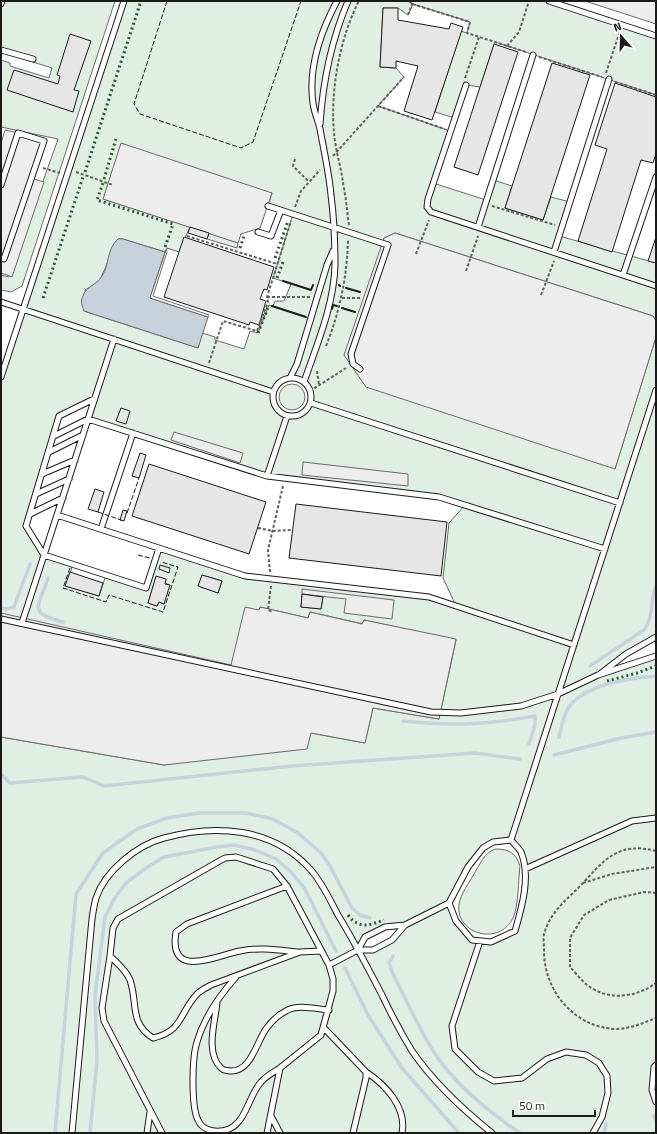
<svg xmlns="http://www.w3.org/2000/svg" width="657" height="1134" viewBox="0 0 657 1134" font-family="'Titillium Web',sans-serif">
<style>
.green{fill:#e0efe3;stroke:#6a6a6a;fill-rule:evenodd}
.parking{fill:#ededed;stroke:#6a6a6a}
.water{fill:#c6d2dc;stroke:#6a6a6a}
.pier{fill:#fff;stroke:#6a6a6a}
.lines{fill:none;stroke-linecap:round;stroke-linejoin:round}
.stream{stroke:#c6d2dc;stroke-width:3.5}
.building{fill:#e6e6e6;stroke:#1a1a1a}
.service-casing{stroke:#1a1a1a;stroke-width:7}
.path{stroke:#5f5f5f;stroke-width:2;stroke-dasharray:3 2;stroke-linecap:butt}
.service{stroke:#fff;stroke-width:5}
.hedge{stroke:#2b5a34;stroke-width:3;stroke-dasharray:2 3;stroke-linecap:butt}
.fence{stroke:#1a1a1a;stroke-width:1;stroke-dasharray:5 2;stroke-linecap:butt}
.wall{stroke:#1a1a1a;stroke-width:2}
</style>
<rect width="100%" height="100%" fill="#fff"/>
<!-- green -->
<path class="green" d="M1,1H115L22,286L11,292L1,290V275L9,277L58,139L1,127V60L10,63V66L49,78L52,68L1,52Z
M124,1H550L656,36V95L495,42L480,87L466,85L455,118L435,112L461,31L467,33L470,22L413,4L408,15L398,8H383L380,67L396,68L404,77L378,106L450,131L433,183L486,200L493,180L512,186L505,208L543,220L551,197L570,202L559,236L656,263V321L653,316L395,233L384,238L383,243L615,469L656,337V637L647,641L599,675L656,656V1133H1V737L164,765L311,733L365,743L373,708L439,719L456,640L364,620L363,624L310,612L308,618L260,607L232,669L1,619V377ZM272,193L268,206L293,214L273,278L291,284L284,301H275L273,306L269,305L258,333L250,331L244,349L215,340V337L202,333L198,348L84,311L85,290L99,282L118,239H123L165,252L167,248L179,252C182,242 187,235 190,227L103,199ZM290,378C334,382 300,438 276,409C266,396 277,382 290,378ZM94,400L88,419L267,476L439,497L465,505L449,523L443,578L456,606L412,594L245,576L159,548L146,588L106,575L99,596L66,586L73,564L44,555L26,526L59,416ZM202,575L222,581L218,593L199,586ZM156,577L169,585L164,604L159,602L157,606L148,603ZM302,595L323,597L321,609L301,607ZM511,841C514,844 519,848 521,852C531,876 522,907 515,931C508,934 500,940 492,942C468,948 455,920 449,903C458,885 472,850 492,842C497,840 505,841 511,841ZM405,925C391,942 381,949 359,950L365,937L385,927Z
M209,233L238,243L237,248L207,239Z
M279 397a13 13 0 1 1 26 0a13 13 0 1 1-26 0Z
M495,849C509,849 516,853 520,866C518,881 519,905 513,918C500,946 455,935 459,904C461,893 469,883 474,874C480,864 484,853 495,849Z"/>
<!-- parking -->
<path class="parking" d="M585,1H656V24Z
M5,130L47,139L34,179L44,182L12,277L1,273V143Z
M121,143L272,193L260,228L241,234L238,243L103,199Z
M395,233L653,316L656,321V337L615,469L366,387L344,355L384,238Z
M174,432L243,453L240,463L171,440Z
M303,462L408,474V486L302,475Z
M302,589L394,600L392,619L344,613L346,599L302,594Z
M245,607L259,610L260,607L308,618L310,612L362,624L364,620L456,639L439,719L373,708L365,743L311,733L307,749L164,765L1,737V613L231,665Z"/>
<!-- water -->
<path class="water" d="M118,239H123L165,252L150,298L208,317L198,348L84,311C82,305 80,302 83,296C86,286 97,285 102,276C110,264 106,250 118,239Z"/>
<!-- pier -->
<path class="pier" d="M166,250L167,252L153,296L209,315L208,317L150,298Z"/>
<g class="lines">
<!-- stream -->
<path class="stream" d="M48,578C38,608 28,613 63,622
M1,608L6,609L14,607L30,564
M590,666L644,630C654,617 650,601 656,586
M403,721C452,726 486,725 535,716V725L529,744
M559,737C562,726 564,711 572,703C591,684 631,678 656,676
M554,755L621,738L656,732
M1,774L10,783L83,777L104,786L292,766L475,753L520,759
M393,956L389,963L393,974C406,999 417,1025 432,1049C452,1082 489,1112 520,1133
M345,968L367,1013L401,1067L459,1133
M654,1116L656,1120
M55,1133L76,894L103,853L137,829L167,818L199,813H246L273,819L298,833L321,853L330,866L352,908L360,915L370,918
M90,1133L97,1061L95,995L105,917L114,899L126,883L146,868L164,857L217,847L234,845L255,850L276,859L291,872L305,889L336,951
M604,1133L606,1124"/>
</g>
<!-- building -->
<path class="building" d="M383,8H398V20L449,29L451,23L463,27L432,120L404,111L418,66L396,61V68L380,67Z
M70,34L91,41L74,90L79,91L73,112L7,90L14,70L58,84L60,76L57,75Z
M494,44L518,52L478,175L454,167Z
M552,63L590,75L543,220L505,208Z
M615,83L656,97V154L653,163L641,160L612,252L578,241L607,149L595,145Z
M190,227L209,233L207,239L188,233Z
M184,237L274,267L267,290L264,289L260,299L266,301L259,325L250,322L249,325L164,297Z
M656,237V263L648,261Z
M121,408L130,411L126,424L116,421Z
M140,453L146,455L139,478L132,476Z
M149,464L266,502L249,554L132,516Z
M95,489L104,492L98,512L88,509Z
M296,504L447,522L441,576L289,558Z
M123,510L127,511L124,521L120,520Z
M160,565L170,568L169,573L159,569Z
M70,572L103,583L99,596L65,586Z
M202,575L222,581L218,593L198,586Z
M156,576L166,579L165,584L170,585L164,604L159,602L157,606L148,603Z
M302,594L323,597L321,609L301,607Z"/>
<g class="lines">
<!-- service casing -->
<g class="service-casing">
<path id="service" d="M549,1L656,36
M1,4L2,1
M1,50L33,59
M466,85L428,199L427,207L431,212L656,286
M320,124C323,80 331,41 348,1
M1,185L18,133L44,141L4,259L1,258
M268,206L388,245L351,354L353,364L360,369
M478,227L533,55
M258,232L271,236L281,210
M554,252L609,79
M623,275L656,177
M1,302L273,392
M1,377L124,1
M273 397a19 19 0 1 1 38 0a19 19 0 1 1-38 0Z
M290,378L297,364L327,265L333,251
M304,382C317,344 334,305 335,265C335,242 334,218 331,195C329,173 324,151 320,129C318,120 314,112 313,103C308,68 321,31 337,1
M94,399L59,416L26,526L44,555L146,588L159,548
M311,403L620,503
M54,436L88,419L267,476L439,497L605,549
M49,452L83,435
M42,474L75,460
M267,476L287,416
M36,494L69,479
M30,514L63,498
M57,515L245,576L429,597L574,645
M101,529L133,433
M1,619L431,712L461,713L521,706L558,694L598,675L656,656
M22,623L114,339
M600,674L626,654L656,637
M511,840L656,390
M525,869L632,821L656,818
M287,886L187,924L176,932C168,980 215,956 240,951C259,947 278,950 298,952
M405,925L449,903L468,867L483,848L493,842L511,840C514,844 519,848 521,852C531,876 522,907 515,931L491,942L472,940L456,921L449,903
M480,941L452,1026L455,1049L478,1072L494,1081L522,1078L547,1059L566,1052L586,1055L599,1063L607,1076L608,1093L602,1117L593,1133
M110,956L113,928L118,919L216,863L225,858L236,857L273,869L287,886L329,965L333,979V991L321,1035L280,1068L267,1133
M329,965L358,950H373L392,940L405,925L385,927L365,937L358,950
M236,977C219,996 204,1018 197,1042C192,1057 191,1106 198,1120C203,1132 218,1133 229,1129C246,1122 249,1095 261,1082C266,1076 274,1072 280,1068
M217,1003C215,1022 205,1053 221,1068C224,1071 226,1070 230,1071C251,1072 256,1043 266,1029C271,1022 278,1015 286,1011C298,1004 316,1009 329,1010
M324,1028L366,1072V1078L353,1133
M656,1065L654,1067L652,1090L656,1102
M366,1072C386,1085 407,1108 402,1133
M271,1116L280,1133
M72,1133L92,919C93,912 94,905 96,898C105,871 137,845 164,838C215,824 272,827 310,869C322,882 330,900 338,915C354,941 368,968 382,995C391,1014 401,1033 412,1051C434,1083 462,1109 492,1133
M147,1133L150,1112
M162,1133L104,1021L102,1008L110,956C117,963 126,970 130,980C138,1003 129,1023 153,1038C184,1031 179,1012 198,993C202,990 207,987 211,985L300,952L320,951"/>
</g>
<!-- path -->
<path class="path" d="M409,1L412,4L470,22L467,33L526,52
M408,15L413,1
M507,46L519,32L529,1
M539,57L602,77
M606,73L620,31
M465,78L479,37
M615,82L656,95
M378,106L445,129
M333,156L404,77
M295,159L293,166L309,182
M43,168L60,173
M76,172L113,185
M492,206L555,225
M295,207L301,191L320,170
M349,225C347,211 346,197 343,183C341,166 335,149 334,132C330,91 340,37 359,1
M187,236L277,264
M416,254L429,220
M466,271L478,236
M541,295L554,261
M267,297H310
M342,298H362
M326,346C340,311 347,277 348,240
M209,363L223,321L257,331L268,302L267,297L291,221
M317,371L319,385
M310,391L346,368
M258,528L273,531L292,530
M270,572L268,550L283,486
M271,586L268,610L273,612
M656,851C621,842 606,857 584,882C568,899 551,910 544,934C543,939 544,944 544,949C543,989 573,1027 615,1029C630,1029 643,1023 656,1018
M583,883L612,874L656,867
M656,893L644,892L609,900L584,915L570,938V967C576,973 582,982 590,987C610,1001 637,997 656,983"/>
<!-- service -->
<use href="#service" class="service"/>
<!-- hedge -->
<path class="hedge" d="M85,172L141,1
M104,179L116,139
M103,183L97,200L173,224L164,250
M240,248L244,236
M275,258L288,221
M277,278L283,262L280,261
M43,298L83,177
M258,333L269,305
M607,681L637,673L656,666
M348,915C359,930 370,925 384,920"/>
<!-- fence -->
<path class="fence" d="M167,1L134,104L140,114L241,148L253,142L301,1
M98,512L121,520
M127,513L139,478
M138,555L150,558
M70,568L63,588L106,602L109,595L163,612L178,567L161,562"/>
<!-- wall -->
<path class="wall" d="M283,281L311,290L313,285
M339,285L340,286
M346,288L360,292
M272,306L306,317
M342,308L355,312
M332,309L333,305L337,306"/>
</g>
<!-- border -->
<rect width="657" height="1134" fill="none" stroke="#1a1a1a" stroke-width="4"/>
<!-- north arrow -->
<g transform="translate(621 36) rotate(340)" stroke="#ffffff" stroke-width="3" paint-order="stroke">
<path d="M0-3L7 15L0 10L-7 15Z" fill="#1a1a1a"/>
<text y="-6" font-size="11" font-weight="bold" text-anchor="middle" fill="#1a1a1a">N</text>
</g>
<!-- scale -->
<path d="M513 1110v6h82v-6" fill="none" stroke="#1a1a1a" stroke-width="2"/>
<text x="519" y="1110" font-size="12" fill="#1a1a1a" stroke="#ffffff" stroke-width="3" paint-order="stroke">50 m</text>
</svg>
